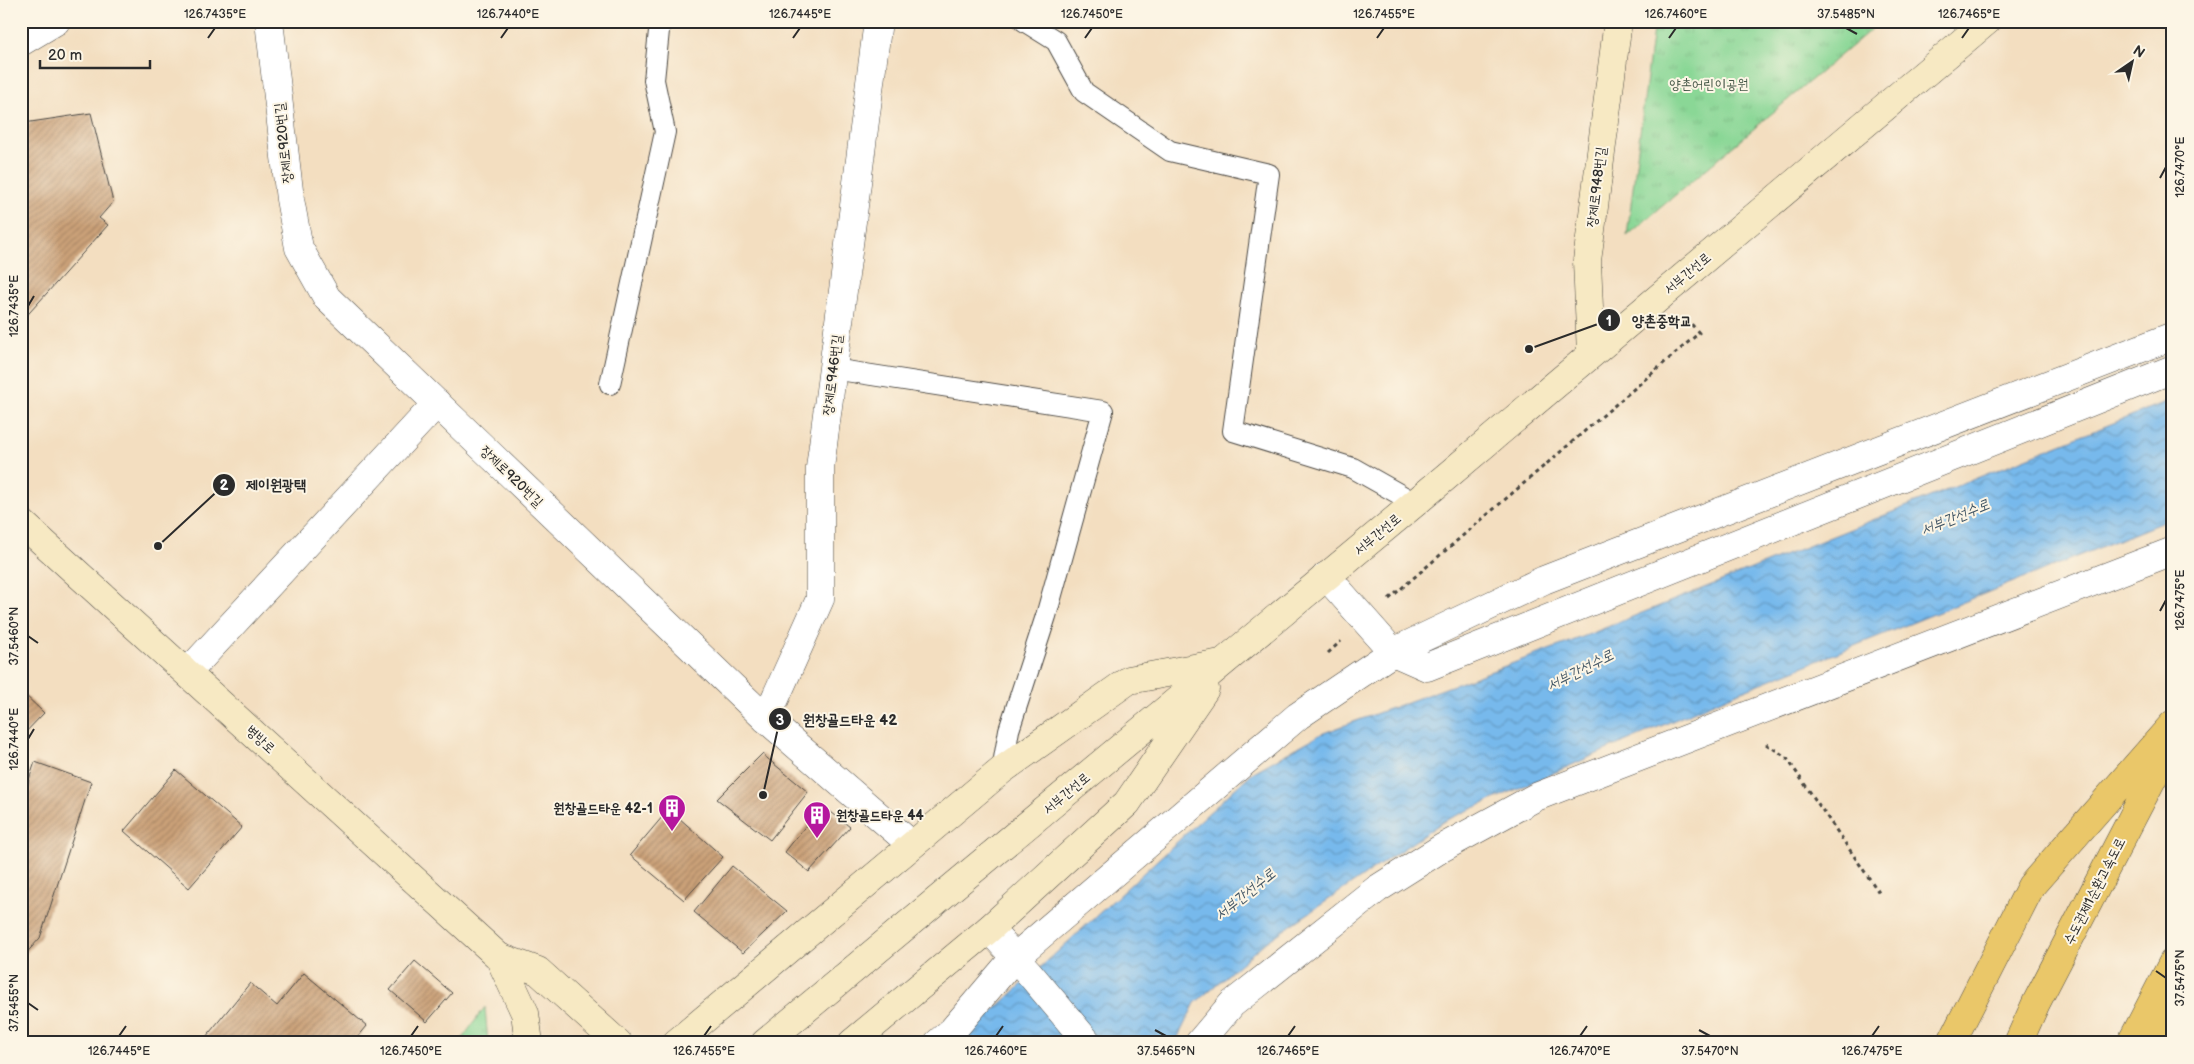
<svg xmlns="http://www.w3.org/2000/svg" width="2194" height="1064" viewBox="0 0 2194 1064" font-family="'Balsamiq Sans','Poor Story',sans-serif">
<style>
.park{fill:url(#park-tufts);stroke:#5a8160}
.water{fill:url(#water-waves);stroke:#51728c}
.building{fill:url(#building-hatch)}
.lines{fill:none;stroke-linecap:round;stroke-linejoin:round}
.lane-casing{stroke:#494641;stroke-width:22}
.street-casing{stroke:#494641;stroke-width:29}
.secondary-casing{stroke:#494641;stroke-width:29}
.highway-casing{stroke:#494641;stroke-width:29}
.path{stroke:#494641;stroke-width:3;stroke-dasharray:4 4;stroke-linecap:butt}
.lane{stroke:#fff;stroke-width:20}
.street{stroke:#fff;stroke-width:28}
.secondary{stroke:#f7e9c3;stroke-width:28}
.highway{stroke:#eac769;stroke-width:28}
.ticks{fill:none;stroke:#2b2b2b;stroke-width:2}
.labels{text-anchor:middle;stroke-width:4;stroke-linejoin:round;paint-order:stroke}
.park-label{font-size:14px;fill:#435646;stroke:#fcf5e5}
.street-label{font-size:14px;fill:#2b2b2b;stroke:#fcf5e5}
.poi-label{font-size:14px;font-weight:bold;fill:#2b2b2b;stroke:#fcf5e5;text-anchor:end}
.water-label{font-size:15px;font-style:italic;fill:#425665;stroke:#fcf5e5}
.leader{fill:none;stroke:#2b2b2b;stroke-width:2}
.callout-dot{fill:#2b2b2b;stroke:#fcf5e5;stroke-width:2}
.mark-label{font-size:15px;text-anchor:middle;font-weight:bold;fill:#fff}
.callout-label{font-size:15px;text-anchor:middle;font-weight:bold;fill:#2b2b2b;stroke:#fcf5e5;stroke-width:4;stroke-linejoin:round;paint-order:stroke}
.neatline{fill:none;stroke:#2b2b2b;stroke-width:2}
.ticks-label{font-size:12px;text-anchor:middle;fill:#2b2b2b}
</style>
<defs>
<pattern id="park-tufts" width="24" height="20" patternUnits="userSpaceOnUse" patternTransform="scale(1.25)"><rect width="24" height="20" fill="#8ad796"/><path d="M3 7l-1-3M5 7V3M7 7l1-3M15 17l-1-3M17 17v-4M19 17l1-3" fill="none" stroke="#77b981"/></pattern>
<pattern id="water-waves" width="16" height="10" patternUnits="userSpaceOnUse" patternTransform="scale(1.25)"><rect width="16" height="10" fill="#77b9ec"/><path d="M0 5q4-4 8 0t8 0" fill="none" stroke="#6297bf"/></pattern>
<pattern id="building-hatch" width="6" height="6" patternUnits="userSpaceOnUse" patternTransform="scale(1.25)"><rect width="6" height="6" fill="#cba178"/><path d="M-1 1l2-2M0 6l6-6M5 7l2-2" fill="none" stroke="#a58363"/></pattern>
</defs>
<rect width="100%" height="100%" fill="#fcf5e5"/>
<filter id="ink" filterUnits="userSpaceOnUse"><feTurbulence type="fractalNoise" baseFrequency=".02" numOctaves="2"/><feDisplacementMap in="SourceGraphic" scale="10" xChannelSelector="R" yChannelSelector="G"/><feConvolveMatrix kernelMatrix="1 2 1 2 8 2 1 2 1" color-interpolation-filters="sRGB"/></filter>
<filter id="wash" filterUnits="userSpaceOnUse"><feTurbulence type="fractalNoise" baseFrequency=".0096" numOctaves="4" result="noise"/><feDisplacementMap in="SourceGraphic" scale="20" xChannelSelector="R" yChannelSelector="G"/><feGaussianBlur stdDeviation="1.12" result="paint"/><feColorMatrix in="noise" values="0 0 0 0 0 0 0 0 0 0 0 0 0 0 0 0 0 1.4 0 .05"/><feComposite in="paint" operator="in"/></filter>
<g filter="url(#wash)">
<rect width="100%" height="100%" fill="#f3dec0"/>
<!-- park -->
<path class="park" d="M1654,21H1881L1627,236Z
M485,1007L488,1043H459Z"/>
<!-- water -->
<path class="water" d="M2173,399V518L1727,697L1444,821L1262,945L1195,1003L1175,1043H958L1252,773L1321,734L1565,644Z"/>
<g id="blocks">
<!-- building -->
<path class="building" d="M91,113L113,202L99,218L108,225L21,322V126L24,123Z
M21,691L44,713L21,737Z
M762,754L808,792L770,840L717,799Z
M35,762L91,782L40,938L21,959V803Z
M176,770L242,827L189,888L124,831Z
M822,805L850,827L809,872L785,852Z
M669,809L723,857L684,900L630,855Z
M732,866L787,911L743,953L694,912Z
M415,961L452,993L427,1022L390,990Z
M304,973L367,1026L353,1043H201L250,983L277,1006Z"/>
</g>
</g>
<g filter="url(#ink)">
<use href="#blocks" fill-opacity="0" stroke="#494641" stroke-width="1"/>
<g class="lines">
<!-- lane casing -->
<g class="lane-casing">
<path id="lane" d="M1024,21L1056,41L1084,92L1170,151L1269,174L1233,431L1353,468L1415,503
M833,369L1103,411L1046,616L1009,730L1002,770
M610,384L665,132L654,80L660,21"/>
</g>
<!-- street casing -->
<g class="street-casing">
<path id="street" d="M269,21L290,199L299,248L327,298L766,719L911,844
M21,42L56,21
M1326,576L1393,652L1427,667L2173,369
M188,672L437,403
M766,719L820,599V468L878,21
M989,929L1030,974L1088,1043
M938,1043L952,1031L1014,958L1298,716L1393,652L1544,580L2173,336
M1199,1043L1232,1004L1377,889L1442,848L1536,797L2173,551"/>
</g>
<!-- secondary casing -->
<g class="secondary-casing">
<path id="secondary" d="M1591,354L1587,261L1618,21
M21,522L499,957L525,1013L529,1043
M499,957L538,971L618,1043
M676,1043L1002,770L1129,680L1221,663
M765,1043L1415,503L1987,21
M852,1043L989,929L1127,803L1205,689"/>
</g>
<!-- highway casing -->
<g class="highway-casing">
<path id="highway" d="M1951,1043L2031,886L2173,724
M2018,1043L2036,1003L2172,741
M2131,1043L2173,962
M2156,1043L2172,992"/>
</g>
<!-- path -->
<path class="path" d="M1389,599L1699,333L1686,318
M1328,653L1341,641
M1766,744L1786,757L1880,894"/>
<!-- lane -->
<use href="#lane" class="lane"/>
<!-- street -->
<use href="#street" class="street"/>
<!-- secondary -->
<use href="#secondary" class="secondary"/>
<!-- highway -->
<use href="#highway" class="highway"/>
</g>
</g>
<!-- ticks -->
<path class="ticks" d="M1846,28L1857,34M208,38L215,28M501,38L508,28M793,38L800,28M1085,38L1092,28M1377,38L1384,28M1669,38L1676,28M1962,38L1969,28M2160,178L2166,167M28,306L34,296M2160,611L2166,600M28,636L38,643M28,739L34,729M2156,971L2166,978M28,1003L38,1010M1155,1030L1166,1036M1699,1030L1710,1036M119,1036L126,1026M411,1036L418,1026M704,1036L711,1026M996,1036L1003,1026M1288,1036L1295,1026M1580,1036L1587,1026M1872,1036L1879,1026"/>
<!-- icons -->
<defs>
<g id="building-pin" transform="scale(1.4375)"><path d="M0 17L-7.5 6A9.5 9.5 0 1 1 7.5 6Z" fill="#b5179e" stroke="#fcf5e5"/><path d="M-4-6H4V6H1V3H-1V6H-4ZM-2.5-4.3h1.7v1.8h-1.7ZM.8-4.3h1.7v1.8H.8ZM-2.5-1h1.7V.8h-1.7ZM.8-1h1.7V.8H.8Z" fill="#fff"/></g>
</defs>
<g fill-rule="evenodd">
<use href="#building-pin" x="672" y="808"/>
<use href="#building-pin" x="817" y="815"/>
</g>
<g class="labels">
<!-- park labels -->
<g class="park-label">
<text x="1709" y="89">양촌어린이공원</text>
</g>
<!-- street labels -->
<g class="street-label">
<text transform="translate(283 143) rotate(-96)" y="5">장제로920번길</text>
<text transform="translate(1596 187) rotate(-83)" y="5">장제로948번길</text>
<text transform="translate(1687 273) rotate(-40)" y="5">서부간선로</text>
<text transform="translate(832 375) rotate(-83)" y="5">장제로946번길</text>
<text transform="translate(512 476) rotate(44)" y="5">장제로920번길</text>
<text transform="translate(1377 534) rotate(-40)" y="5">서부간선로</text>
<text transform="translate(261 739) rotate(43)" y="5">병방로</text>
<text transform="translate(1066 793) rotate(-40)" y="5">서부간선로</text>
<text transform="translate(2094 891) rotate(-63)" y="5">수도권제1순환고속도로</text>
</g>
<!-- poi labels -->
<g class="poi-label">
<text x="653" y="813">원창골드타운 42-1</text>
<text x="836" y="820" text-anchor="start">원창골드타운 44</text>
</g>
<!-- water labels -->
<g class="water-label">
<text transform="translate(1955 517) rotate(-22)" y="5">서부간선수로</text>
<text transform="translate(1580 670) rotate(-27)" y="5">서부간선수로</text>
<text transform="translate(1245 894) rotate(-39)" y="5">서부간선수로</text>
</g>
</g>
<!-- callouts -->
<path class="leader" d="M1529 349L1609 320M158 546L224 485M763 795L780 719"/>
<g class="callout-dot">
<circle cx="1529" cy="349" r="5"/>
<circle cx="158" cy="546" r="5"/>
<circle cx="763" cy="795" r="5"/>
<circle cx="1609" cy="320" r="12"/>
<circle cx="224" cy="485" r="12"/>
<circle cx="780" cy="719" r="12"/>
</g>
<g class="mark-label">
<text x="1609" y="326">1</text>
<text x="224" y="490">2</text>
<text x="780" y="725">3</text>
</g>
<g class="callout-label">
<text x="1662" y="326">양촌중학교</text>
<text x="276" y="490">제이원광택</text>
<text x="850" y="725">원창골드타운 42</text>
</g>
<!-- margin -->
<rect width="2194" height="1064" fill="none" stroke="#fcf5e5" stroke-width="55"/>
<!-- north arrow -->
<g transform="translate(2132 62) rotate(34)" stroke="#fcf5e5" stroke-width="4" paint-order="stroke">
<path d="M0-4L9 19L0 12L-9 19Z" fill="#2b2b2b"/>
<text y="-8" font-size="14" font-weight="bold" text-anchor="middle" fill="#2b2b2b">N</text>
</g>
<!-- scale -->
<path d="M40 60v8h110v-8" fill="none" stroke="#2b2b2b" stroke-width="2.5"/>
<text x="48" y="60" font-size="15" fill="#2b2b2b" stroke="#fcf5e5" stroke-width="4" paint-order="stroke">20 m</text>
<rect x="28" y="28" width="2138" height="1008" class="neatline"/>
<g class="ticks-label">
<text x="215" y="18">126.7435°E</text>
<text x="508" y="18">126.7440°E</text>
<text x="800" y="18">126.7445°E</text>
<text x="1092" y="18">126.7450°E</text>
<text x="1384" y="18">126.7455°E</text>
<text x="1676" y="18">126.7460°E</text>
<text x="1846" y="18">37.5485°N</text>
<text x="1969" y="18">126.7465°E</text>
<text transform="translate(2180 167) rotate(-90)" y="4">126.7470°E</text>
<text transform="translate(14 306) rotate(-90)" y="4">126.7435°E</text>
<text transform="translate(2180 600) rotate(-90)" y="4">126.7475°E</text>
<text transform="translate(14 636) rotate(-90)" y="4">37.5460°N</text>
<text transform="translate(14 739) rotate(-90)" y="4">126.7440°E</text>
<text transform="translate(2180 978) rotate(-90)" y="4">37.5475°N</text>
<text transform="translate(14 1003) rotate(-90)" y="4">37.5455°N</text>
<text x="119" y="1055">126.7445°E</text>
<text x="411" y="1055">126.7450°E</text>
<text x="704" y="1055">126.7455°E</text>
<text x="996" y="1055">126.7460°E</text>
<text x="1166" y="1055">37.5465°N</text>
<text x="1288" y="1055">126.7465°E</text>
<text x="1580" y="1055">126.7470°E</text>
<text x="1710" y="1055">37.5470°N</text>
<text x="1872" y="1055">126.7475°E</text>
</g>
</svg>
